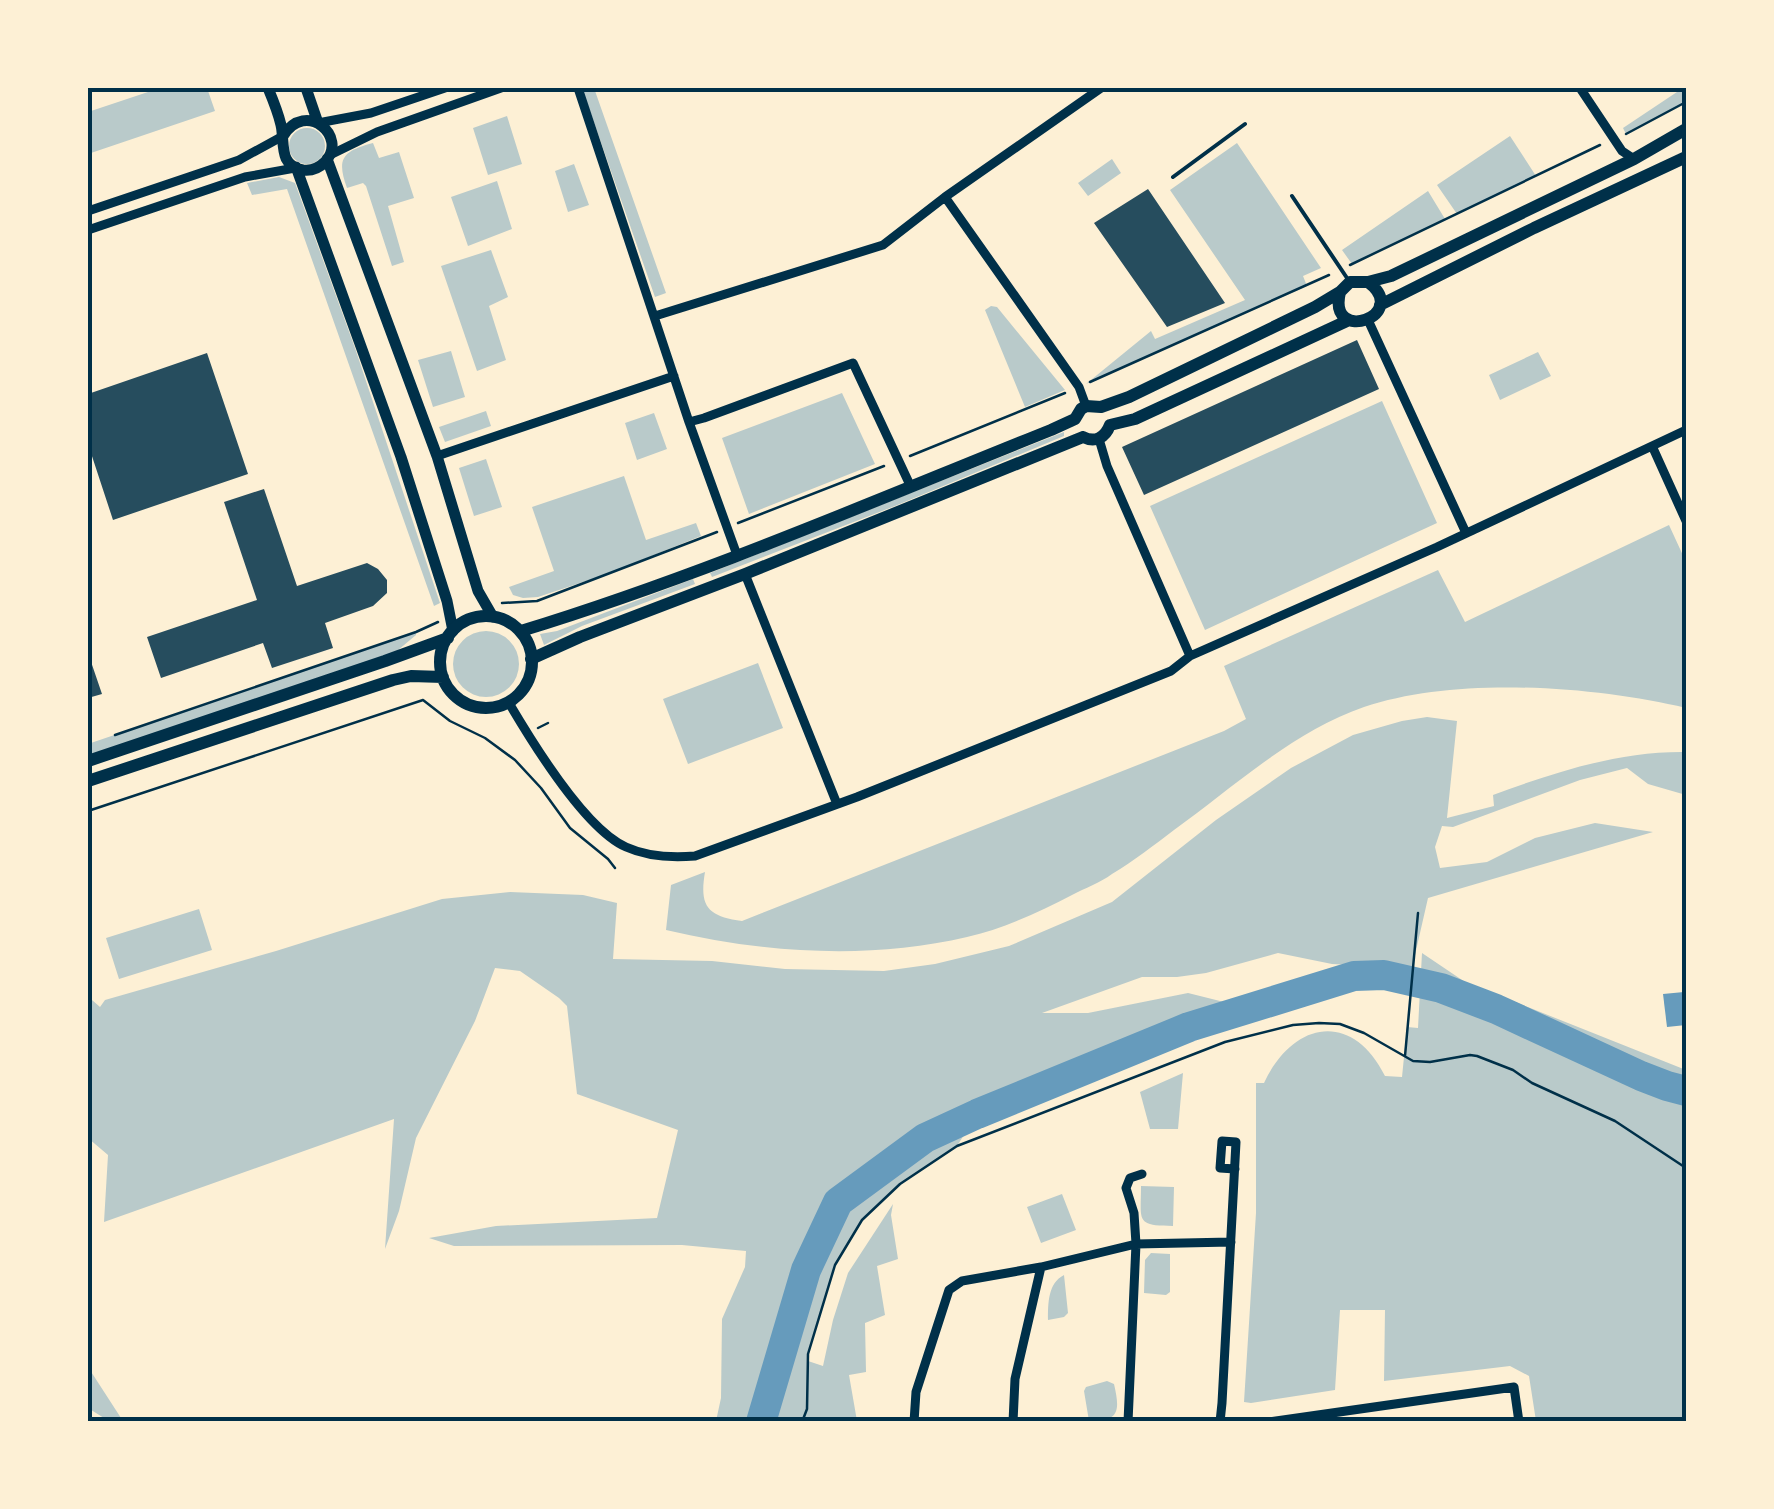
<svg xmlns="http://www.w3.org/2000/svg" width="1774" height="1509" viewBox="0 0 1774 1509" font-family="'Fira Sans Condensed',sans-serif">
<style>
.green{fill:#b9caca}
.water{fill:#669bbc}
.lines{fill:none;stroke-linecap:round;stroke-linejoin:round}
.river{stroke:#669bbc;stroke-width:30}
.building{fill:#264d5e}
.path{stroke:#003049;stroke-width:2.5}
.service{stroke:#003049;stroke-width:4}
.minor{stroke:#003049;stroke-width:9}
.tertiary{stroke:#003049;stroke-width:11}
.secondary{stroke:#003049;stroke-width:12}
.neatline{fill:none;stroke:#003049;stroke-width:4}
</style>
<rect width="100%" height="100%" fill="#fdf0d5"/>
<!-- green -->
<path class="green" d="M160,88H207L215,111L88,154V112Z
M582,88H594L666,293L655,297Z
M1683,88L1686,102L1626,134L1623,128Z
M507,116L522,164L488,175L473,128Z
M289 146a18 18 0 1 1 36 0a18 18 0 1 1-36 0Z
M1510,136L1536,176L1457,214L1437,185Z
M373,143L379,158L399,152L414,198L388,206L404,262L392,266L366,186L363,183L347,188C336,158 343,151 373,143Z
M1237,143L1321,268L1303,276L1307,286L1086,384L1151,331L1155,339L1245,300L1170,190Z
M1112,159L1121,173L1088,196L1078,183Z
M574,164L589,205L568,212L555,171Z
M279,177L295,183L355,348L440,603L434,606L287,189L252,195L247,183Z
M497,181L512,229L468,246L451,197Z
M1428,191L1445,219L1352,264L1342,250Z
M491,250L508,297L489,306L506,360L477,371L441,266Z
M991,306L997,307L1065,390L1025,407L985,310Z
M451,351L465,397L433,407L418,360Z
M1538,352L1551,376L1500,400L1489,375Z
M842,393L875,464L749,514L722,438Z
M1382,401L1437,523L1205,630L1150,506Z
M486,411L491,426L445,442L439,427Z
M654,413L667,449L637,460L625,423Z
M1064,432V436L895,506L712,577L710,573Z
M486,459L502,507L474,516L459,468Z
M624,476L646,540L696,523L701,536L607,574L538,597L523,598L513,595L509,587L554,571L532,507Z
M1669,525L1686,562V708C1593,686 1455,676 1364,707C1292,732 1234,787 1174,830C1154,845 1134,861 1112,874C1100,883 1085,888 1072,895C1039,912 1003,929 967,937C869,960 763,953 666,930L671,885L705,872C699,907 708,916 742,921L1224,731L1246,719L1224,666L1438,570L1465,622Z
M693,579L695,584L582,626L544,645L540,634L557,631Z
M453 664a33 33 0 1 1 66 0a33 33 0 1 1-66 0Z
M416,632V635L385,661L88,761V744Z
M758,663L783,728L688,764L663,699Z
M1427,717L1457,721L1447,818L1494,806L1493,795C1555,772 1620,751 1686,752V795L1648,784L1627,768L1580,780L1453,827L1442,826L1435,847L1440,868L1487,862L1535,838L1595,823L1653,832L1428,898L1412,968L1332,964L1278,953L1206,973L1177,977H1142L1042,1013H1088L1188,993L1248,1008L1189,1027L977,1114L957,1146L900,1184L863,1220L835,1265L808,1354V1361L823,1366L833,1320L848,1273L893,1204L891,1215L898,1259L877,1266L885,1315L865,1323L866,1372L849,1375L857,1421H716L721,1398L722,1319L745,1267L746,1251L682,1245L454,1246L429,1238L496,1226L657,1218L678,1130L577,1094L567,1006L559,998L520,971L495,968L475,1021L416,1138L399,1211L385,1249L394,1119L104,1222L108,1155L88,1138V1004L92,1000L100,1007L105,1000L276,951L442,899L510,892L583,895L617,903L613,959L712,961L785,969L884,971L935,964L1009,946L1112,902L1216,820L1291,768L1353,735L1402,721Z
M199,909L212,950L119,979L106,938Z
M1422,953L1465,982L1686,1070V1421H1536L1529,1376L1510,1366L1384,1381L1385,1310H1340L1335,1390L1251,1403L1244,1402L1256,1213V1083H1264C1293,1021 1352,1010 1385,1076L1402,1077L1407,1027L1418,1028Z
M1183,1073L1178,1129H1150L1140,1092Z
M1141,1186L1174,1187L1173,1226C1135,1226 1141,1221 1141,1186Z
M1062,1194L1076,1230L1041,1243L1027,1207Z
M1151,1253L1170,1254V1292L1166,1295L1144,1293L1145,1260Z
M1064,1275L1068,1313L1064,1317L1048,1320C1048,1303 1048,1283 1064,1275Z
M88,1367L121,1418H104L88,1408Z
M1107,1381L1114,1384C1120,1410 1120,1422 1089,1421L1084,1391L1086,1387Z"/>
<!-- water -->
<path class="water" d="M1684,992L1686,1025L1667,1027L1663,994Z"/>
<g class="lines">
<!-- river -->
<path class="river" d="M761,1422L806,1270L838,1202L925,1138L977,1114L1189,1027L1354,976L1384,975L1441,988L1496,1009L1641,1076L1667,1086L1686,1091"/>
</g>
<!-- building -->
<path class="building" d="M1148,189L1225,303L1167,327L1094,223Z
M1357,340L1379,389L1144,495L1122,447Z
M207,353L248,474L113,520L88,444V394Z
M264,489L297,586L367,563L378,569L387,580V593L373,606L325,623L333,648L272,668L263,643L161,678L147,637L257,600L224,502Z
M88,653L102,694L88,698Z"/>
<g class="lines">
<!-- path -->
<path class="path" d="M1626,134L1686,102
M1350,265L1600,145
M1090,382L1329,275
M910,456L1065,393
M738,523L884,466
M502,603L537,601L717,532
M538,728L548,723
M115,735L416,632L438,622
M88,811L423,700L450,721L485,738L515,760L541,788L570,828L608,859L615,868
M1405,1056L1418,913
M802,1422L807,1409L808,1354L835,1265L862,1220L900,1184L957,1146L1225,1042L1293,1025L1319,1023L1340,1024L1364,1033L1413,1061L1430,1062L1470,1055L1477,1056L1513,1070L1532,1083L1615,1121L1686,1168"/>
<!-- service -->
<path class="service" d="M1173,177L1245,124
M1292,196L1347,278"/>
<!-- minor -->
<path class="minor" d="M578,88L689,422L737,555
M1580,88L1622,151L1634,159
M318,123L371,113L445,88
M330,155L377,132L501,88
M945,197L1079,387L1086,406
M88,211L239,160L283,136
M88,230L245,177L295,168
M655,316L883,245L945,197L1101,88
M1368,320L1466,533
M689,422L704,418L853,363L910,485
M1099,439L1107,466L1190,656
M1653,448L1686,521
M437,456L674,376
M745,574L837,804
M509,703C532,742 585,829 626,847C648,857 671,858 695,856L857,797L1171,671L1190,656L1437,547L1686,430
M914,1422L916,1392L949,1290L962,1281L1041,1267L1136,1244L1231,1242
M1013,1422L1015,1379L1041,1267
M1128,1422L1136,1244L1134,1213L1126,1188L1130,1178L1142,1174
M1220,1422L1222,1403C1227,1316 1232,1229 1236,1142L1222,1141L1220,1168L1235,1169
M1269,1422L1514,1387L1519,1422"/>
<!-- tertiary -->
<path class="tertiary" d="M268,88C273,100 278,112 281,125C285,142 278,166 303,170C311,171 319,168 325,162C349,137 306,99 283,136
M306,88L318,123
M327,159L437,456L478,591L493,617
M296,167L401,457L447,601L453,631"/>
<!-- secondary -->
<path class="secondary" d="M1340,292C1327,346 1412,315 1368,282
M1380,305L1534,228L1686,157
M1110,425L1135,419L1349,320
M1083,437C1095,443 1105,438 1110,425
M440 662a46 46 0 1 1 92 0a46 46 0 1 1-92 0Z
M521,631C701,576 876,500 1051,430L1075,419L1081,409L1086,406L1101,407L1129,397L1315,307L1340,292L1350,282H1368L1391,276L1634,159L1686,129
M531,659L580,637L745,574L1083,437
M88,761L385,661L448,638
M88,781L393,680L411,676L443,677"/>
</g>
<!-- border -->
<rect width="1774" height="1509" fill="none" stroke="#fdf0d5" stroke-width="180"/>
<rect x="90" y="90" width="1594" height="1329" class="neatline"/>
</svg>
